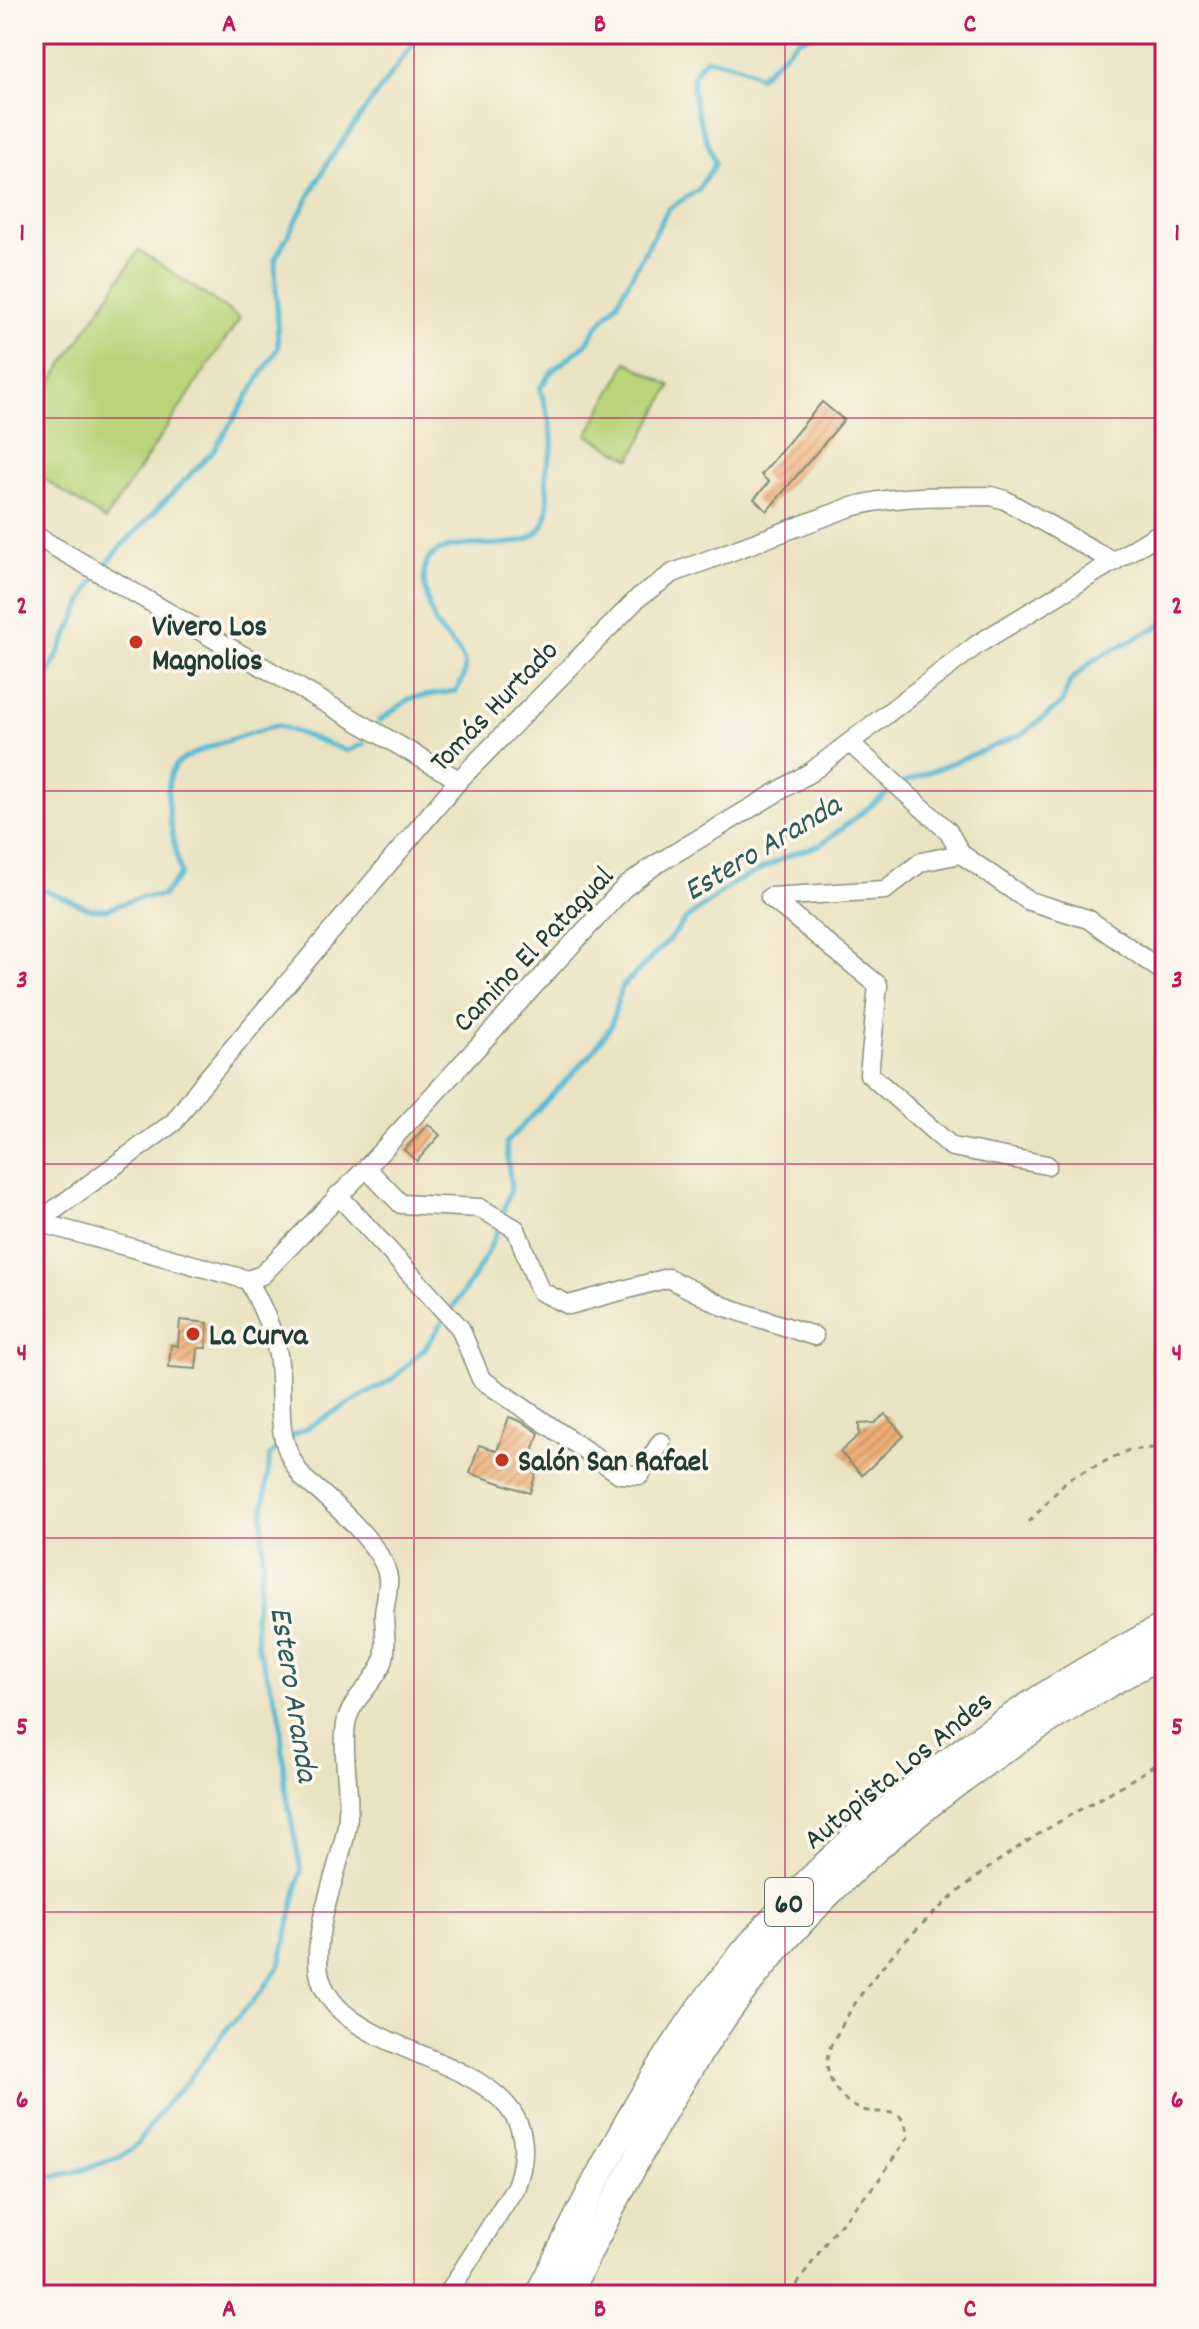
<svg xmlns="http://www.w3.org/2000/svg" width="1199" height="2329" viewBox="0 0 1199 2329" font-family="Dekko,sans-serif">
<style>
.green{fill:#b9d47a;stroke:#6c8857;stroke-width:2}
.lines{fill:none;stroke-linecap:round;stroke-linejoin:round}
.stream{stroke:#55bad3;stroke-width:5}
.building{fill:url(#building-hatch)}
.minor-casing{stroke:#84907a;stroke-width:21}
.highway-casing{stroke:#84907a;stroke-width:29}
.path{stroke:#84907a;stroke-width:3;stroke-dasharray:6 6;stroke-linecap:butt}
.minor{stroke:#fff;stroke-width:18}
.highway{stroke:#fff;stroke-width:26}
.grid{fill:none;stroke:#c2185b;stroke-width:2;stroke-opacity:0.55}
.poi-dot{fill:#c8321e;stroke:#fbf7ec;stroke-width:3}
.labels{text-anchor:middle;stroke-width:7;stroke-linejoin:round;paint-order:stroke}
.shield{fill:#fbf7ec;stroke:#61756b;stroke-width:2}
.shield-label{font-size:28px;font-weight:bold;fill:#1f3d34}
.poi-label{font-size:30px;font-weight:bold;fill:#1f3d34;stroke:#fbf7ec;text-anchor:start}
.street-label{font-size:30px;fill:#1f3d34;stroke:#fbf7ec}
.water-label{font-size:32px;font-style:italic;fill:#2c5c5c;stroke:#fbf7ec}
.neatline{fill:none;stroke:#c2185b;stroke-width:3}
.grid-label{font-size:26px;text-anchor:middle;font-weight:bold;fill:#c2185b}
</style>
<defs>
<pattern id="building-hatch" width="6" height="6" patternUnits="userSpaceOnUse" patternTransform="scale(2)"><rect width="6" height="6" fill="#eeae74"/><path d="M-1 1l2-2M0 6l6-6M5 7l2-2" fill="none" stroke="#c08f60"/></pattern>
</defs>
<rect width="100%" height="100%" fill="#fbf7ec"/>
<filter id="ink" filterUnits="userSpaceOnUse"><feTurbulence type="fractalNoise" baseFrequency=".0125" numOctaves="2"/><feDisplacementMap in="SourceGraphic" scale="16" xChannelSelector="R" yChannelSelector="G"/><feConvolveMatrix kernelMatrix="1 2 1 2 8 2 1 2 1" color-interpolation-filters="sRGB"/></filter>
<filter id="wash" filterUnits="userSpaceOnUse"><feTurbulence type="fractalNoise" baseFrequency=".006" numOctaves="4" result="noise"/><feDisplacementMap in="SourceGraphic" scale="32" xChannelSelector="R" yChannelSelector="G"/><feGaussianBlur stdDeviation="1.8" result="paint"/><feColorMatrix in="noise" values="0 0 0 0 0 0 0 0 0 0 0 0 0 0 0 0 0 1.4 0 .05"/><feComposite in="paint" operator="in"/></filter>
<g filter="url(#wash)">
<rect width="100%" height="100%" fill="#eae3c1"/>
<!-- green -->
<path class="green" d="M139,250L240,318L105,520L34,472V408Z
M627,362L671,386L631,459L587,435Z"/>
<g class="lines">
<!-- stream -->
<path class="stream" d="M379,721L411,698L456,691C476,660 458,652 439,629C431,617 428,602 425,588C424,581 423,571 426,564C442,526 528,565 545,521C551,505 546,488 546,472C546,464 551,456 552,448C554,429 545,406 540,388L551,372L587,343L596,328L617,303L668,209L698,190L715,164C708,142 691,104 693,81C693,71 700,65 706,59C727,62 742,64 759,77L798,40L816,34
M34,748L48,676L90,587L117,551L214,450L278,348L275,259L329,160L420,34
M903,783L1023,734L1062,703L1070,681L1095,659L1165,623
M34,886L91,909H107L141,897L162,896L181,874C175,850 159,786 175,766C187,751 255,732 277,725L347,751L364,744
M502,1216L511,1188L506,1143L591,1054L611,1026L621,988L669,940L686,919L734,883L792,854L820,845L894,788
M451,1310C469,1284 489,1256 499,1225
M287,1439L393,1379L425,1348L445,1318
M34,2173L46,2178L74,2172L119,2158L136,2145L169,2100L187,2082L229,2026L263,1990L280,1965L301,1871L285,1787L280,1713L258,1648L255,1616L263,1561V1515L270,1455L280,1446"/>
</g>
<g id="blocks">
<!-- building -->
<path class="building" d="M822,402L844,420L767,511L754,499L769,482L761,475Z
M428,1124L440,1135L417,1161L404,1150Z
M180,1320L208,1323L206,1348H198L196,1369L169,1367L171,1345L178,1346Z
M885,1414L904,1436L862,1475L840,1452L859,1435V1424L875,1423Z
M509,1417L524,1423L539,1433L527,1470L536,1473L530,1493L470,1473L479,1445L497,1451Z"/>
</g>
</g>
<g filter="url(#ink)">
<use href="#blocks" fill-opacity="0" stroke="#84907a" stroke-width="2"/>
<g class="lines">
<!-- minor casing -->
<g class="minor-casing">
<path id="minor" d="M34,535L459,780
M850,743L948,831L961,854L1029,901L1088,919L1165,973
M961,854L921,862L885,890L770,897L878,985L869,1074L952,1147L1047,1165
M366,1168L401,1204L480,1208L516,1229L540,1291L569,1305L668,1278L723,1306L814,1336
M338,1195L460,1328L481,1379L620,1474L640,1475L661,1442
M38,1222L174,1122L200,1087L459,780L639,597L673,573L848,508C895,494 942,497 991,496L1005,500L1114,562
M34,1225L38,1222L248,1280L262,1275L366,1168L624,888L655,865L811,772L978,644L1165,530
M248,1280C260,1302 277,1338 279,1363C284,1411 272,1435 303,1478C328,1498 385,1547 388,1578C389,1589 385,1602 384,1614C384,1630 388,1646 383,1662C375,1684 350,1699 346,1724C341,1757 352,1793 347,1826C339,1871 317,1916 318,1962C320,2072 568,2043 516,2186L447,2295"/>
</g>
<!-- highway casing -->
<g class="highway-casing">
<path id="highway" d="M538,2295C580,2213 620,2128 671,2051C791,1865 971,1728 1165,1626
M567,2295C619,2193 670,2088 739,1996C848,1851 1005,1737 1165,1653"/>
</g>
<!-- path -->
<path class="path" d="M1029,1522L1068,1479L1129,1450L1165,1447
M34,1730L36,1734
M790,2295L831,2235L878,2181L908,2137L905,2123L898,2114C881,2110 866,2115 851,2104C835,2094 822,2070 829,2051C831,2044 836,2036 840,2029C879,1954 962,1882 1034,1837C1077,1810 1123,1787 1165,1758"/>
<!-- minor -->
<use href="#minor" class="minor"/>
<!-- highway -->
<use href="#highway" class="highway"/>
</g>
</g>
<!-- grid -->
<path class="grid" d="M414,34V2295M785,34V2295M34,418H1165M34,791H1165M34,1164H1165M34,1538H1165M34,1912H1165"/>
<!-- markers -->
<g class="poi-dot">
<circle cx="136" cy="642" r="8"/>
<circle cx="193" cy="1334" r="8"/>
<circle cx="502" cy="1460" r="8"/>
</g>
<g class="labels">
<!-- shield labels -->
<rect class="shield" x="765" y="1878" width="48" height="48" rx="6"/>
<g class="shield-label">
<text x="789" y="1912">60</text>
</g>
<!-- poi labels -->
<g class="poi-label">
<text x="152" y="635">Vivero Los<tspan x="152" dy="34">Magnolios</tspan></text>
<text x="209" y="1344">La Curva</text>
<text x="518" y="1470">Salón San Rafael</text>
</g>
<!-- street labels -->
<g class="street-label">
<text transform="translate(493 705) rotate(-46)" y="10">Tomás Hurtado</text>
<text transform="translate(532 948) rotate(-46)" y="10">Camino El Patagual</text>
<text transform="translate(897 1769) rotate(-39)" y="10">Autopista Los Andes</text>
</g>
<!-- water labels -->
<g class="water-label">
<text transform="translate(761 846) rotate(-31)" y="11">Estero Aranda</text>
<text transform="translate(296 1694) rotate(81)" y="11">Estero Aranda</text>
</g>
</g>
<!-- margin -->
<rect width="1199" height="2329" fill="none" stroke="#fbf7ec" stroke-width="88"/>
<rect x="44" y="44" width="1111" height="2241" class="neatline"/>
<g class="grid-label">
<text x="229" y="31">A</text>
<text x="600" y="31">B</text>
<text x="970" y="31">C</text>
<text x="22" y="240">1</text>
<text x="1177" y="240">1</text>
<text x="22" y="613">2</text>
<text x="1177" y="613">2</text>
<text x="22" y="987">3</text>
<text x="1177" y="987">3</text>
<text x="22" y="1360">4</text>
<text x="1177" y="1360">4</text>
<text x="22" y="1734">5</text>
<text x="1177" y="1734">5</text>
<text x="22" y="2107">6</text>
<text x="1177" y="2107">6</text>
<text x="229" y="2316">A</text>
<text x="600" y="2316">B</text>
<text x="970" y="2316">C</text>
</g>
</svg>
